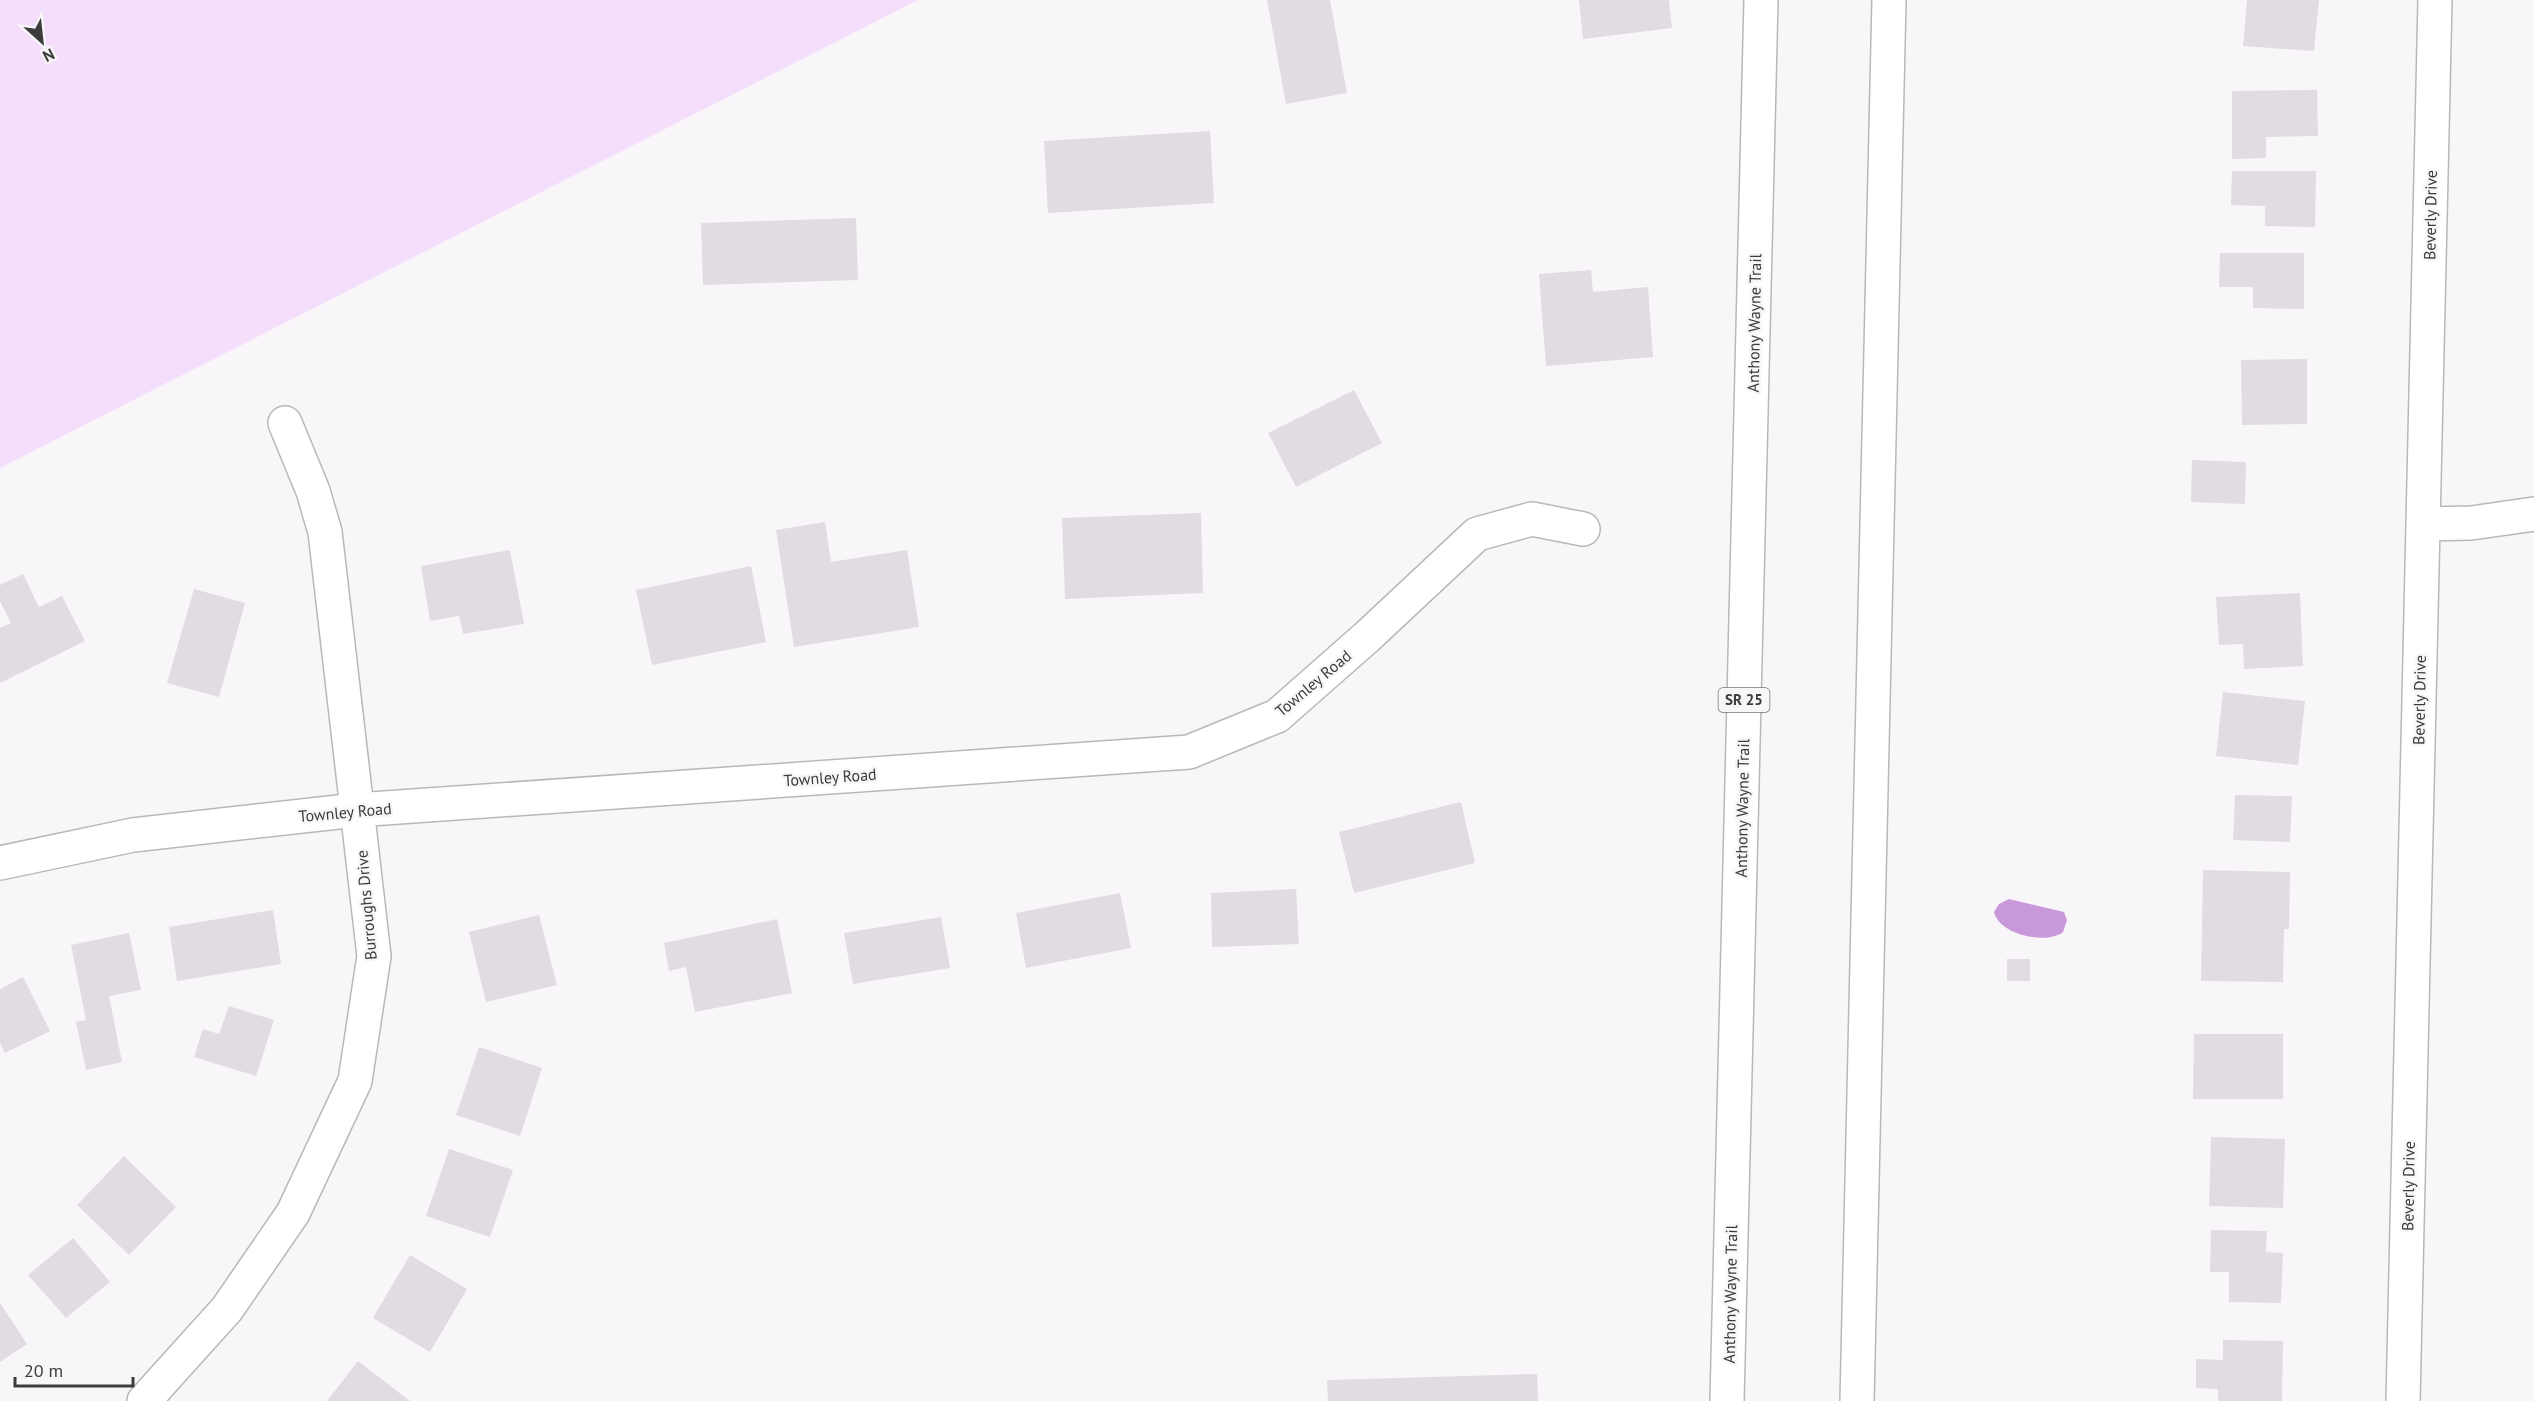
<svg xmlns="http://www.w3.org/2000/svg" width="2534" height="1401" viewBox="0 0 2534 1401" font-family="'PT Sans',sans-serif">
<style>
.green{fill:#f4defc}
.water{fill:#c998da}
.building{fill:#e0dce1}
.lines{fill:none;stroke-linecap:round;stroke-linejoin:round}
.minor-casing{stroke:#bab7bb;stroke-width:36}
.highway-casing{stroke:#bab7bb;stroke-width:36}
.minor{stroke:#fff;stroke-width:33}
.highway{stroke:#fff;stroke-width:33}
.labels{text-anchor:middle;stroke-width:5;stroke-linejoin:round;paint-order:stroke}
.shield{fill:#f9f6fa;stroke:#757476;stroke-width:1.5}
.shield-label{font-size:15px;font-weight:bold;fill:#3d3c3d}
.street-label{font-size:16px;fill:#3d3c3d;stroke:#f9f6fa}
</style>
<rect width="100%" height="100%" fill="#f9f6fa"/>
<!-- green -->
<path class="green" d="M0,0H918L0,468Z"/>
<!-- water -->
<path class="water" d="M2009,899L2064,912L2067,920L2063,932C2047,945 1999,935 1994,912L1999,904Z"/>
<!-- building -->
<path class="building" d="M1267,0H1330L1347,93L1286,104Z
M1579,0H1669L1672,28L1583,39Z
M2247,0H2319L2314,51L2243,46Z
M2317,90L2318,136L2266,137V158L2232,159V91Z
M1210,131L1214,203L1048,213L1044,141Z
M2232,171H2316L2315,227L2265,226V206L2231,205Z
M856,218L858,280L703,285L701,223Z
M2220,253H2304V309L2253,308V287H2219Z
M1591,270L1593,292L1648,287L1653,357L1546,366L1539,274Z
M2307,359V424L2242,425L2241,360Z
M1354,390L1382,443L1296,487L1268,433Z
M2192,460L2246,462L2245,504L2191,502Z
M1201,513L1203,593L1065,599L1062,518Z
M825,522L831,562L907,550L919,627L794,647L776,530Z
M510,550L524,624L463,634L459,616L430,621L421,566Z
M751,566L766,642L652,665L636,590Z
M23,574L39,607L62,596L85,641L0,683V628L11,623L0,601V585Z
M194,589L245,603L219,697L167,683Z
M2300,593L2303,666L2244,669L2243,644L2219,645L2216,597Z
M2223,692L2305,701L2298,765L2216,756Z
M2235,795L2292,796L2290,842L2233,840Z
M1461,802L1475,863L1354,893L1339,832Z
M2203,870L2290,872L2289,929H2284L2283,982L2201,981Z
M1296,889L1299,944L1212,947L1211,893Z
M1120,893L1131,948L1026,968L1016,913Z
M273,910L281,964L177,981L169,927Z
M539,915L557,985L486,1002L469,932Z
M941,917L950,968L853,984L844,933Z
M777,919L792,993L695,1012L686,967L669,971L664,943Z
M129,933L141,990L109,996L122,1062L86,1070L76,1022L86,1020L71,945Z
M2007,959H2030V981H2007Z
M23,977L50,1031L5,1053L0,1043V989Z
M229,1006L274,1020L256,1076L194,1057L203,1029L219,1034Z
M2194,1034H2283V1099H2193Z
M479,1047L542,1068L520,1136L456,1115Z
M2211,1137L2285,1139L2283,1208L2209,1206Z
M449,1149L513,1170L490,1237L426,1216Z
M124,1156L176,1207L129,1255L77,1205Z
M2211,1230L2267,1231L2266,1252L2283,1253L2281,1303L2229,1302V1272H2210Z
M73,1238L110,1282L66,1318L28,1275Z
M410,1255L467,1289L430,1352L373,1318Z
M0,1303L27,1344L0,1362Z
M2223,1340L2283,1341L2282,1401H2218V1389L2196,1388V1359L2223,1360Z
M358,1361L410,1401H327Z
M1537,1374L1538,1401H1328L1327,1380Z"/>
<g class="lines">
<!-- minor casing -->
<g class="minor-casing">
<path id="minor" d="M2423,524L2471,523L2534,514
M0,863L133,835L356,810L1189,752L1277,716L1368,636L1477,534L1532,519L1583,529
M144,1401L227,1309L293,1213L355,1081L374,956L325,532L313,491L285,423
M2403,1401L2435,0"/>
</g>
<!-- highway casing -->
<g class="highway-casing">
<path id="highway" d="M1727,1401L1761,0
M1857,1401L1889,0"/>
</g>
<!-- minor -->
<use href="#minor" class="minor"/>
<!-- highway -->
<use href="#highway" class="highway"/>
</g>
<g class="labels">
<!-- shield labels -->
<rect class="shield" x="1718.5" y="688" width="51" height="24" rx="4.5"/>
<g class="shield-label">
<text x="1744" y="705">SR 25</text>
</g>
<!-- street labels -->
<g class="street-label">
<text transform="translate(2430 215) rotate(-89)" y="6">Beverly Drive</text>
<text transform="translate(1754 323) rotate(-89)" y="6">Anthony Wayne Trail</text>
<text transform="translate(1313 683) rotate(-40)" y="6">Townley Road</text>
<text transform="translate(2419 700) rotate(-89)" y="6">Beverly Drive</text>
<text transform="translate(830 777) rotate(-4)" y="6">Townley Road</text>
<text transform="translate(1742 808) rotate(-89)" y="6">Anthony Wayne Trail</text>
<text transform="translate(345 812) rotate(-5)" y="6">Townley Road</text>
<text transform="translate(366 905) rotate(-95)" y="6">Burroughs Drive</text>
<text transform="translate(2408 1186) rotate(-89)" y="6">Beverly Drive</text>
<text transform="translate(1730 1294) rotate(-89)" y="6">Anthony Wayne Trail</text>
</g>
</g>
<!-- north arrow -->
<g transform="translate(42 42) rotate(153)" stroke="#f9f6fa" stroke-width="4.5" paint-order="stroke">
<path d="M0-4.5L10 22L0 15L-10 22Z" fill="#3d3c3d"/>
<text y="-9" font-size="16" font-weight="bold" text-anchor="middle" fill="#3d3c3d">N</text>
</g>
<!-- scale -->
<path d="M15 1377v9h118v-9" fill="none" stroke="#3d3c3d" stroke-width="3"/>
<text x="24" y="1377" font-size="18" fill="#3d3c3d" stroke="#f9f6fa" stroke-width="4.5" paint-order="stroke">20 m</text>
</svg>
